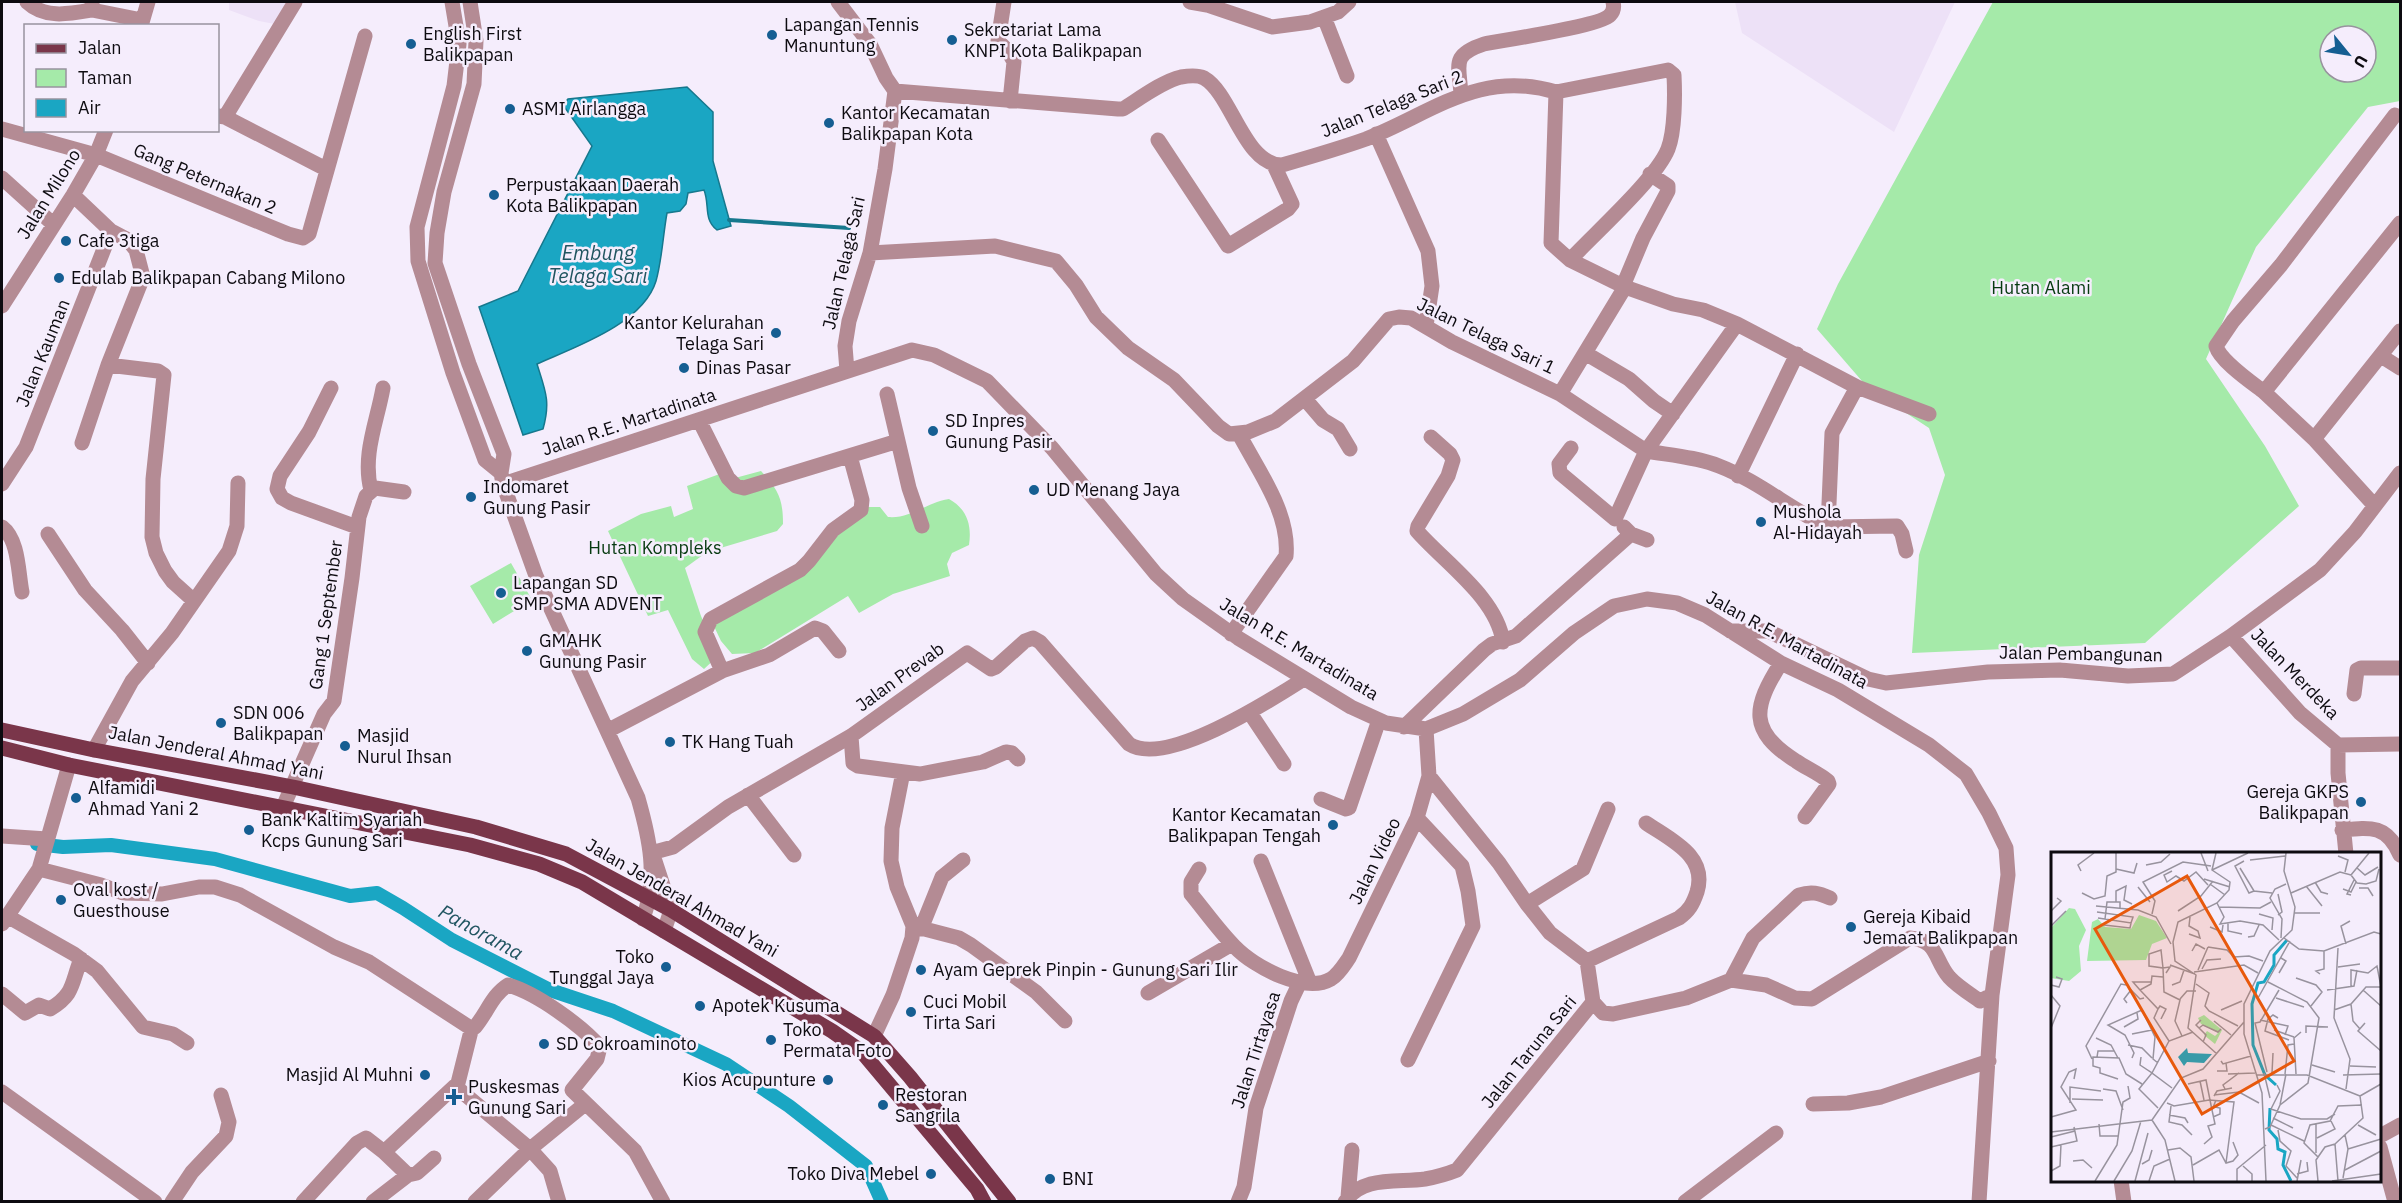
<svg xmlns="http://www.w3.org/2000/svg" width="2402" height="1203" viewBox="0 0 2402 1203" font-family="'IBM Plex Sans',sans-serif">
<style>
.built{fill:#ede1f7}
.green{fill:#a5eaa9;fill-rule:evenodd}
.water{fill:#1aa6c3;stroke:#16788d;stroke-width:1.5}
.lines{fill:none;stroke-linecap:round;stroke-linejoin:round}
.stream{stroke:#16788d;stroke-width:4}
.canal{stroke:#1aa6c3;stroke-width:14}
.minor{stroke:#b48b94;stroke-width:15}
.major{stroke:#7a364a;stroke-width:15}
.poi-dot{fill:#155e92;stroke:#f5edfc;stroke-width:2}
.labels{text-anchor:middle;stroke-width:5;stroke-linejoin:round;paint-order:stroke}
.poi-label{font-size:18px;fill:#0d0b10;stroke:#f5edfc;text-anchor:start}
.street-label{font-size:18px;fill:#0d0b10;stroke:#f5edfc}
.park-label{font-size:18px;fill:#063a10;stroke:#f5edfc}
.water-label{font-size:20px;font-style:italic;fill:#215561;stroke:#f5edfc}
.inset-river{fill:none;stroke:#1aa6c3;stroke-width:3}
.inset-road{fill:none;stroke:#98939e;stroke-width:1.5}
.view{fill:#e8590c;fill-opacity:0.15;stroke:#e8590c;stroke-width:3}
.inset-edge{fill:none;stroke:#0d0b10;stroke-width:3}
</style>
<rect width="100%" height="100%" fill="#f5edfc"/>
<!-- built -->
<path class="built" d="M229,2H292L280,25L259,21L229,10Z
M1735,2H1955L1894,132L1742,33Z"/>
<!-- green -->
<path class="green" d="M1993,2H2400V101L2368,107L2256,247L2206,359L2265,446L2299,506L2145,643L1912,653L1919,555L1945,475L1929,428L1868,388L1817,329L1838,284ZM2330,36H2366V72H2330Z
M761,471C778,490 783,498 783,524L777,531L707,552L685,568L701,616L718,656L704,669L692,659L668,610L648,616L608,531L641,514L671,506L674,517L693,509L687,486L725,472L735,478Z
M949,499C967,509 972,525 969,545L952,553L947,564L950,576L893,594L859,613L848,596L755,653L732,654L721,641L710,618L790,569L864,507H880L888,517C911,519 927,502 949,499Z
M511,563L532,600L493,624L470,586Z"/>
<!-- water -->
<path class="water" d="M687,87L713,112V161L731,226L717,230C703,219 710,205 704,190L688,193L686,204L680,211L667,213C663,235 662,260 656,281C643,324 575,347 537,364C545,390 551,401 543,429L523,435L479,307L518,291L592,146L563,105L568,99Z"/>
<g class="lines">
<!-- stream -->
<path class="stream" d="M729,220L849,228"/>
<!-- canal -->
<path class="canal" d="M37,844L63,847L111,845L215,859L350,896L377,893L403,908L452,940L550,990L613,1011L726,1064L789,1106L866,1166L882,1202"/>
<!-- minor -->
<path class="minor" d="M27,2C45,19 69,14 92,10
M92,2V10L142,20
M452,2L459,44L454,86L417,227L418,261L453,373L485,460L501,473
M470,2L476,41L474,84L444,192L437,233L435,263L469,364L504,454L501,473L503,484L536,576L638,798C650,840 658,877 643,919
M838,2L870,44L886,78L895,91L885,169L870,253L849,321L845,346L847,371
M1004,2L998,41L1008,51L1014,62L1010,101
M1190,2L1207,5L1272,27L1310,22L1338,12L1349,2
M1324,17L1347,76
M141,26L148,2
M895,91L1118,109H1123C1139,99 1163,81 1181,77C1187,76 1198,75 1204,78C1232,94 1244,165 1282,165C1310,157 1338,149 1366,139C1432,113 1480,69 1556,92L1551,243L1570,260L1625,287L1560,394
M1556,92L1668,70L1674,75C1675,95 1675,131 1668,149C1656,179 1594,234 1570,260
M1461,94C1459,64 1451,55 1484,44C1504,40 1601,26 1610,15C1614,11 1614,6 1613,2
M218,116L225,117L326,169
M225,117L295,2
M2,129L96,155L288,234L303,238L309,234L365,36
M1376,134L1428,251L1432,286L1426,326
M1158,140L1228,246L1288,209L1292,204L1274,165
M2,178L53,224
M73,195L111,231L128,240L136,250L143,277L108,365L82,443
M2400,223L2264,392L2314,439L2400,331
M870,253L995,246L1056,261L1076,285L1096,317L1128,348L1174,380L1218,426L1229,434L1248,432L1275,421L1353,361L1389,319L1399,317L1411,318L1452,342L1560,394L1646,451L1737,324L1857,387L1832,433L1828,527C1790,509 1758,481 1719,466C1697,457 1669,455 1646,451L1615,519L1560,473L1559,464L1571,448
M1623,286L1643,238L1668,191V186L1650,174
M1625,287L1673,304L1703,310L1737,324
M2,306L73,195L96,155L106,130
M1585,353L1629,379L1654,401L1673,414
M2381,356L2400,368
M108,365L158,371L164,375L153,479L152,537L156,553L165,571L173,582L193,600
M1857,387L1929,414
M331,388L309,432L280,476L277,489L282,498L291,503L357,527
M2264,392C2251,382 2220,361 2216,346L2233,321L2281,265L2395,115
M887,394L898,441
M1305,399L1323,420L1338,429L1350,449
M699,420L728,478L736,486L744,488L898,441L909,488L922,526
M1431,437L1450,454L1453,460L1448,476L1418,526L1417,531C1445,563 1497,598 1503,642
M2314,439L2374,505
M1738,476L1797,354
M2,484L26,447L111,231
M503,484L912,350L934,355L987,381L1052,448L1156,574L1183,599L1238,638L1351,707L1386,723L1426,729L1463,714L1520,680L1574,633L1614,606L1647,599L1677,603L1705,615L1781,663L1838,690L1929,745L1966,774L1989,813L2006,848L2008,875L1992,995L1979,1202
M371,490C362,455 377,422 383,388
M2,527C19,540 18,572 22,592
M1624,527L1631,534L1647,540
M1828,527L1897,526L1902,534L1906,551
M48,534L85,590L122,630L148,663
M1730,631H1768L1868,679L1886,683L1988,672L2060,670L2128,676L2173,674L2231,636L2320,570L2355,532L2400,473
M1231,634L1286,556C1290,513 1259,472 1239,434
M2231,636L2300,713L2338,745L2400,744
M1781,663C1753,707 1748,731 1796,761C1806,768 1818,773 1828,781L1829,784L1805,817
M722,671L705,632L711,619L800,570L809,561L833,530L861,510L862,500L850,456
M2354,694L2357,670L2361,668H2400
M1250,713L1284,764
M1404,727L1484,650L1492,644L1516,636L1631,534
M609,730L722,671L769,655L815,628L823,631L839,651
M851,736L853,763L858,766L920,774L983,762L1006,752L1012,753L1018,759
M2338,745V773L2346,854
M94,750L132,681L172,633L229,551L237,526L238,483
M748,795L794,855
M1321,799L1346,809L1349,808L1379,720
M283,807L324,714L334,701L352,578L359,517L366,496L375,488L404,492
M2342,830C2371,827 2387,825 2400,855
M2,836L47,839
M651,853L673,847L728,807L851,736L967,653L991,669L996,667L1025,641L1033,638L1040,642L1129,744C1166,768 1271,700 1304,679
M655,861L671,910L664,931
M1261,861L1310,983
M39,869L101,885L123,893L162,894L199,887H215L240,895L334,947L369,962L469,1027H475C487,1013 492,995 508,985C536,993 581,1025 600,1047L597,1059L572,1090L635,1151L663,1202
M1199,869L1191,882V894C1205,911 1219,931 1235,947C1254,967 1305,994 1331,979C1339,974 1344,965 1349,958L1417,818L1429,776L1426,729
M1830,898C1819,893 1811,891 1799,895L1753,938L1731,980L1766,985L1795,998L1812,999L1910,938C1938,940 1934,959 1949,977C1957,986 1970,994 1980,1001L1992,995
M1527,904L1583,869L1608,809
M7,916L74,954L97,971L143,1027L173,1034L187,1043
M2,924L39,869L69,765
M913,926L959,938L971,945L1036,992L1065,1021
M921,929L942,877L963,860
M1587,961L1679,918C1689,911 1693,904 1697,892C1708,856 1671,840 1646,823
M1148,993L1232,944
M2,994L25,1013L39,1005L50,1009C75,994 71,983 81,959
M1593,1002L1603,1013L1613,1014L1686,998L1731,980
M874,1036L893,995L912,938L913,926L897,887L891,861L892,828L903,772
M1408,1060L1473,926L1468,891L1462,866L1417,818
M457,1087L472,1027
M2,1092L155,1202
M1813,1104L1848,1103L1881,1097L1989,1061
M2380,1136L2400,1125
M2380,1147L2395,1202
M384,1152L408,1175L417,1173L434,1158
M2121,1180L2124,1202
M1348,1197L1352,1150
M172,1202L192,1172L226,1136L229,1122L221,1095
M303,1202L357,1143L366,1138L384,1152L455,1086L530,1149L550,1171L559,1202
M373,1202L408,1175
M475,1202L530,1149L585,1104
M1238,1202L1244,1187L1256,1108L1291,1001L1300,982
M1345,1202C1362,1175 1399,1183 1425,1179C1436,1177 1447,1174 1457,1170L1593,1002L1587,961L1550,933L1527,904L1499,863L1429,776
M1685,1202L1776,1133"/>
<!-- major -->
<path class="major" d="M2,730L94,750L293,787L476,827L566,854L671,910L874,1036L910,1077L1009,1202
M2,748L69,765L470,845L539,864L582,882L832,1031L862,1052L977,1189L984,1202"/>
</g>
<!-- markers -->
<g class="poi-dot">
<circle cx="772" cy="35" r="6"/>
<circle cx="952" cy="40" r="6"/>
<circle cx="411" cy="44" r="6"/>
<circle cx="510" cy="109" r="6"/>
<circle cx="829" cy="123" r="6"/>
<circle cx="494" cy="195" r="6"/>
<circle cx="66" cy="241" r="6"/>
<circle cx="59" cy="278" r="6"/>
<circle cx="776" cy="333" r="6"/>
<circle cx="684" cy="368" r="6"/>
<circle cx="933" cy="431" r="6"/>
<circle cx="1034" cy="490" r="6"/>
<circle cx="471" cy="497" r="6"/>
<circle cx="1761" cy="522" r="6"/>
<circle cx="501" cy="593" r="6"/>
<circle cx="527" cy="651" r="6"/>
<circle cx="221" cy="723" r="6"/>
<circle cx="670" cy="742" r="6"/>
<circle cx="345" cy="746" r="6"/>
<circle cx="76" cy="798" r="6"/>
<circle cx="2361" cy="802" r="6"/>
<circle cx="1333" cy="825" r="6"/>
<circle cx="249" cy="830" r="6"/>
<circle cx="61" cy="900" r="6"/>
<circle cx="1851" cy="927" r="6"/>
<circle cx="666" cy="967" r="6"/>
<circle cx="921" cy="970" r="6"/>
<circle cx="700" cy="1006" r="6"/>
<circle cx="911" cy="1012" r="6"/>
<circle cx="771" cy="1040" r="6"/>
<circle cx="544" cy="1044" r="6"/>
<circle cx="425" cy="1075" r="6"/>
<circle cx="828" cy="1080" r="6"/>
<path d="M451 1088h6v6h6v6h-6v6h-6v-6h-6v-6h6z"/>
<circle cx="883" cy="1105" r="6"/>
<circle cx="931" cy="1174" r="6"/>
<circle cx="1050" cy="1179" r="6"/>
</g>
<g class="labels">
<!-- poi labels -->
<g class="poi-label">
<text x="784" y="31">Lapangan Tennis<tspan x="784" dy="21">Manuntung</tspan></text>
<text x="964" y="36">Sekretariat Lama<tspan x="964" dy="21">KNPI Kota Balikpapan</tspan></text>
<text x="423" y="40">English First<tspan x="423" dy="21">Balikpapan</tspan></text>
<text x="522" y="115">ASMI Airlangga</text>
<text x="841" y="119">Kantor Kecamatan<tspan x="841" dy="21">Balikpapan Kota</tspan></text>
<text x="506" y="191">Perpustakaan Daerah<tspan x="506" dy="21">Kota Balikpapan</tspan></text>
<text x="78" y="247">Cafe 3tiga</text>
<text x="71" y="284">Edulab Balikpapan Cabang Milono</text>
<text x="764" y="329" text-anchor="end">Kantor Kelurahan<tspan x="764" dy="21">Telaga Sari</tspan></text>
<text x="696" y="374">Dinas Pasar</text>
<text x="945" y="427">SD Inpres<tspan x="945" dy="21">Gunung Pasir</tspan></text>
<text x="483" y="493">Indomaret<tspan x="483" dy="21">Gunung Pasir</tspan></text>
<text x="1046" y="496">UD Menang Jaya</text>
<text x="1773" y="518">Mushola<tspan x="1773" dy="21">Al-Hidayah</tspan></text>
<text x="513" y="589">Lapangan SD<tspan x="513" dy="21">SMP SMA ADVENT</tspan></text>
<text x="539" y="647">GMAHK<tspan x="539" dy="21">Gunung Pasir</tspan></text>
<text x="233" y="719">SDN 006<tspan x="233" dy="21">Balikpapan</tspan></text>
<text x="357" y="742">Masjid<tspan x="357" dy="21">Nurul Ihsan</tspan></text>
<text x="682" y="748">TK Hang Tuah</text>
<text x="88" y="794">Alfamidi<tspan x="88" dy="21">Ahmad Yani 2</tspan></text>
<text x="2349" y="798" text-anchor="end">Gereja GKPS<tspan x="2349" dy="21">Balikpapan</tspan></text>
<text x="1321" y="821" text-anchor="end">Kantor Kecamatan<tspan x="1321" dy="21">Balikpapan Tengah</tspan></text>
<text x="261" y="826">Bank Kaltim Syariah<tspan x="261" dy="21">Kcps Gunung Sari</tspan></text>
<text x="73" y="896">Oval kost /<tspan x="73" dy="21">Guesthouse</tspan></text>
<text x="1863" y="923">Gereja Kibaid<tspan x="1863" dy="21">Jemaat Balikpapan</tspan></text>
<text x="654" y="963" text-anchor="end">Toko<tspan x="654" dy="21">Tunggal Jaya</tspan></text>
<text x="933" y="976">Ayam Geprek Pinpin - Gunung Sari Ilir</text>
<text x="923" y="1008">Cuci Mobil<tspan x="923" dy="21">Tirta Sari</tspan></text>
<text x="712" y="1012">Apotek Kusuma</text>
<text x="783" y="1036">Toko<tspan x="783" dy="21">Permata Foto</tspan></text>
<text x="556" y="1050">SD Cokroaminoto</text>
<text x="413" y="1081" text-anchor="end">Masjid Al Muhni</text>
<text x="816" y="1086" text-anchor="end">Kios Acupunture</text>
<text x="468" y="1093">Puskesmas<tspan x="468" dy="21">Gunung Sari</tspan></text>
<text x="895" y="1101">Restoran<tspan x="895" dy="21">Sangrila</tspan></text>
<text x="919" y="1180" text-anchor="end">Toko Diva Mebel</text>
<text x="1062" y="1185">BNI</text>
</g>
<!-- street labels -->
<g class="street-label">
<text transform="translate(1392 104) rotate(-22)" y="6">Jalan Telaga Sari 2</text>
<text transform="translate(205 179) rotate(23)" y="6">Gang Peternakan 2</text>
<text transform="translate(49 194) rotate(-58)" y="6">Jalan Milono</text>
<text transform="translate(844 263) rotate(-77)" y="6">Jalan Telaga Sari</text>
<text transform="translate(1486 336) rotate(26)" y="6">Jalan Telaga Sari 1</text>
<text transform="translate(43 353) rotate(-68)" y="6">Jalan Kauman</text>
<text transform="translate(629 422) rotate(-18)" y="6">Jalan R.E. Martadinata</text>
<text transform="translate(326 615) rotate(-82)" y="6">Gang 1 September</text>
<text transform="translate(1787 640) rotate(29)" y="6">Jalan R.E. Martadinata</text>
<text transform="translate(1299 649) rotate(31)" y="6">Jalan R.E. Martadinata</text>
<text transform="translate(2081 654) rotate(1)" y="6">Jalan Pembangunan</text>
<text transform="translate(2295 674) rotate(46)" y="6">Jalan Merdeka</text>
<text transform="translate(900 677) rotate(-36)" y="6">Jalan Prevab</text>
<text transform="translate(216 753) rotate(11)" y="6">Jalan Jenderal Ahmad Yani</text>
<text transform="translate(1375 861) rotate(-64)" y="6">Jalan Video</text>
<text transform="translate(682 898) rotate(30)" y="6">Jalan Jenderal Ahmad Yani</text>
<text transform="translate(1256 1050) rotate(-72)" y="6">Jalan Tirtayasa</text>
<text transform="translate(1529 1052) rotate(-51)" y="6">Jalan Taruna Sari</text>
</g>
<!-- park labels -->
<g class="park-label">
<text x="2041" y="294">Hutan Alami</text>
<text x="655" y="554">Hutan Kompleks</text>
</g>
<!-- water labels -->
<g class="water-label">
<text x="598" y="260">Embung<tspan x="598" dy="23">Telaga Sari</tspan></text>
<text transform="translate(481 932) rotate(29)" y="7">Panorama</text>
</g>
</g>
<!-- overview -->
<g transform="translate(2051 852)">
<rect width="330" height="330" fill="#f5edfc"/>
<path d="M18,56L24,57L35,78L28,94L30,119L18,129L0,126V76ZM88,63L105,69L116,86L101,92L95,108L36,109L41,70L47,67L54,75L80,77ZM153,163L171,178L164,192L153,183L156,179L164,184L167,181L150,172L147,166Z" fill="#a5eaa9"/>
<path d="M136,196L137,201L161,202L153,211L136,210L133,214L127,205Z" fill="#1aa6c3"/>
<path class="inset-river" d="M225,233L214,223L202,193L201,152L207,131L213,130L223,113V103L236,88M219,256L218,278L226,287L227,297L234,300L232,313L240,329"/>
<path class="inset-road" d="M150,1L157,19M165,1L161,18L179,30L178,38L166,51L127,70L122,90L124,109L145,123L137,176L166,202M287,4L297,8L294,20M199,8L234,4M193,9L184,14L198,41L203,39M95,13L110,10L119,2M189,16L203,39L221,41M306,16L314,23L327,15M65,17L83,21L86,11M161,18L197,1M30,19L27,13L43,1M121,19L113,23L116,30L125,24L133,29L145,20L157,33M300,23L306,31L315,32L325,29L328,17M300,23L318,1M153,27L179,35M264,30L270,40L277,42M159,32L174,43M255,34L271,54M87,35L99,50M308,36H317L322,44M292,37L300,40L305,30M31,41L43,47L54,44L56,24L65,20V1M240,41L289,20L300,23M300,43L296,42L303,28M65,50V39L75,34L73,48L81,52M166,51L173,65L169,72L189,69L212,73L228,88M45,54L87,58L105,65L120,92M168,55L209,56L220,50M0,59L10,49L6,46M127,59L150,44L162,29M46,60L82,65L80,71L47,66M243,61H269M101,62L104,49L92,30L132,10L160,14M208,62L222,66L221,78M227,63L231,60L227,42M54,67L56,50H69V56M177,71V79L191,82M53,73L79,76L80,71M0,74L15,59M159,75L171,80L172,73M138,82L149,86L147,79L138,74L139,65M197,85L203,84L208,73M230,86L231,67L219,46L224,37L235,32M233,86L248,97L273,99L323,80L330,82M295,92L290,74L299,69M157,95L176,98L183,105L198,104L212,109M287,96L283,166L299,207L295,237M141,99L145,92L154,97M119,113L144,122M287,115L309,112M151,117L156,108L170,107M147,118L157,95M143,120L193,113L207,121M115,121L119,115L112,116L110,98L98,102V114L112,116L113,140L129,148L124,169L131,184M228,121L235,109L230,106M269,122L265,119L273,117V99M112,125L101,124L100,132L89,138L107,157L103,166L118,189M245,126L265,133L271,140L260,154M217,130L256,150L268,166L257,231L229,253M145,132L158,141L154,154L158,159L187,174M0,133L8,135L11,127L5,125M121,133L129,130L133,118M300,135V118L317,121L326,114L330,135M89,138L82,130H101M276,138L303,134L306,118M312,138L330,154M0,143L9,154L0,176M207,146L239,89M225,146L253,155M129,147L136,139H145M76,151L73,147L80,138L89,147L93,146M300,152L302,169L309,177M107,157L109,154L115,157L110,167M170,158L191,149M283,158L300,152L315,135H330M227,166L222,163L217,167L214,179L238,188M150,168L145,173L155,183L152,190M209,168L237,174L234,183M163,169L180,183M314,171L307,179L330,199M73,175L87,167L86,161M148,176L152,173L167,180L170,177M223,178L243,185M255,181V174L277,175M81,182L101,178M45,186L60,193L67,206M77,193L91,196L101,206M46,205L47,199H63M90,205L89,213L101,221L88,237L107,256M81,206L83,201L74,183L57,173L91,158L104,185L102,207L107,211M41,207L35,194L70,132L75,133M170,209L172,212L200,204M261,213L284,220M299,214L325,215M166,219H176L175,211M216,220L204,171L209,170L228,138M213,221L219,246M221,221L222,201M177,222L204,221M234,222L237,193L243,192M245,222L243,186L250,180M206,223H256L309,244M292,223L330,222M67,227L49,221V216L42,214V205L68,206L75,222L91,232M149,229L153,248M137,232L155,228L161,258M226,233L229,239L220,257L250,267H276L284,262M121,236L101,221L118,189L142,180M52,237L65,239L72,258M174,237L172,233L188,221M163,243L188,240L208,251M163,244L166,239L181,236M309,244L330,232M21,247L52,248M19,251V235L50,239M116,251L123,254L158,248L183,250L175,311M120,254L118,270L131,273L141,283M118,263L134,266L137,271M0,265L25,258L10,235L18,220L25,217L23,227M162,265L169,262V256L164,255M222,266L242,276M101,268L130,226L152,217L193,170M101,268L114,288L124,329M48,272L49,284H67M220,273L253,289M307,273L325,283M214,277L219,275L229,253L235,222M227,278L229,289L240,299L235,314L246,326M0,280L101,268M0,285L24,279M266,286L284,277L280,269M153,292L161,285L157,274L164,272L161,258L165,248M0,295L26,289L23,275M297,297L330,287M117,298L129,296L140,305L143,329M265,301V271M267,305L253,291L259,273L279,269L287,254L311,253M22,309L32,308L41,316M91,312L98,308L101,298M142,313L168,298L175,311L182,309L187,303L182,290M192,314L201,322V329M294,318L330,299M0,319L9,314L10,292M246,322L257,319L256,310M292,326L297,297L294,283M44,329L66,293L72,250L79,246L77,234M63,329L81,299L90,269M84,329L97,281M98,329L103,314L119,307M186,329V317L215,293M215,329L211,241L193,182V152L219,99L241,78L244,55L233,19L235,1M246,329L250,308M267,329L265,308L274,295L284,292M281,329L330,322M287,329L284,292L312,266L309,244"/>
<path class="view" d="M136,24L243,209L151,262L44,77Z"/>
<rect width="330" height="330" class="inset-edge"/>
</g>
<!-- border -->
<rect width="2402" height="1203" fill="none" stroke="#0d0b10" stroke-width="6"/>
<!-- legend -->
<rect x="24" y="24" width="195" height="108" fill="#f5edfc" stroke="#98939e" stroke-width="1.5"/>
<rect x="36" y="44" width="30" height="9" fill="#7a364a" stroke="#98939e" stroke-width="1.5"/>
<text x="78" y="54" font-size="18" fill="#0d0b10">Jalan</text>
<rect x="36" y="69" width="30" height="18" fill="#a5eaa9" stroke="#98939e" stroke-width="1.5"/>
<text x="78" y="84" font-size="18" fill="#0d0b10">Taman</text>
<rect x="36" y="99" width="30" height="18" fill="#1aa6c3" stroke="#98939e" stroke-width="1.5"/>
<text x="78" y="114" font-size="18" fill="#0d0b10">Air</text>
<!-- north arrow -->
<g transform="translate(2348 54) rotate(120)"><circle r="28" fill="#f5edfc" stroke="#98939e" stroke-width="1.5"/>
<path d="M0-4.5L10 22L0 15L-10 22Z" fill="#155e92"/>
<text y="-9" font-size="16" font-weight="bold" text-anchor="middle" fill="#0d0b10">U</text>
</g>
</svg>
